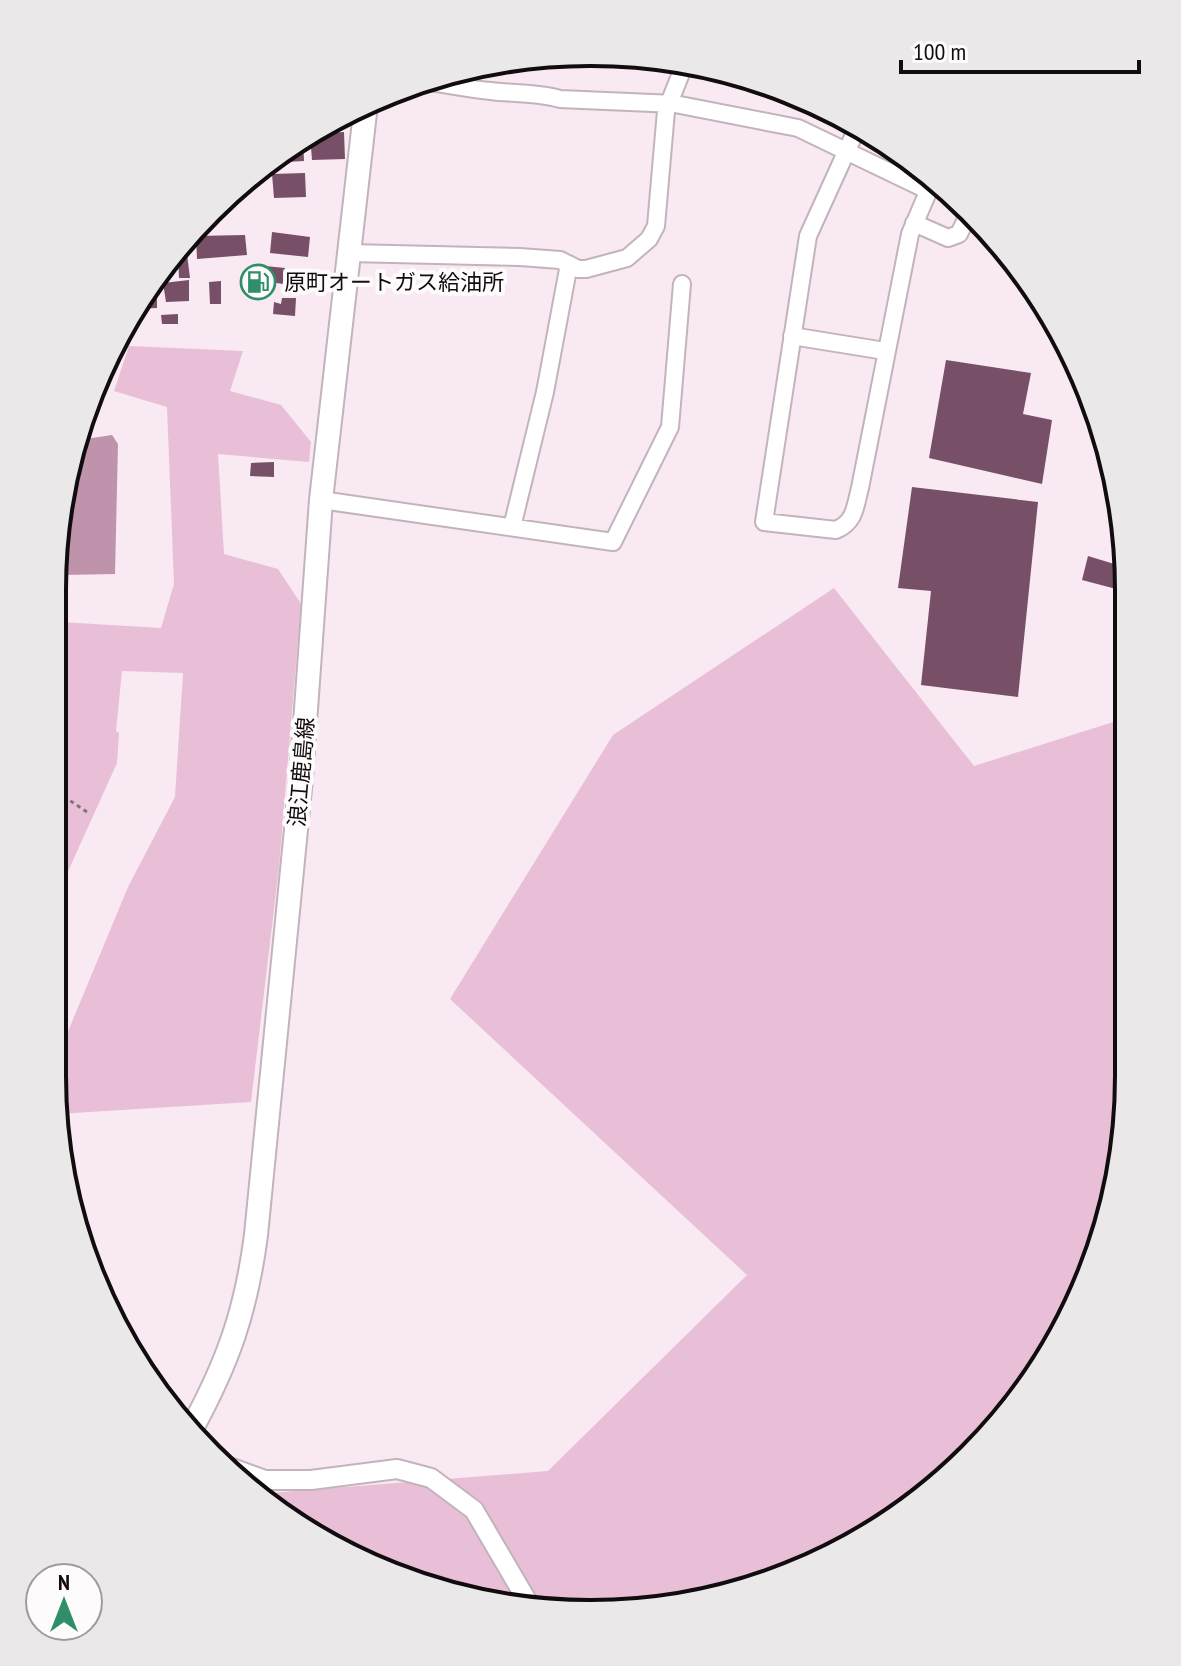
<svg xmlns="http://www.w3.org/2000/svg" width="1181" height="1666" viewBox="0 0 1181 1666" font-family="'PT Sans Narrow','Noto Sans JP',sans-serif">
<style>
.green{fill:#e8bfd6}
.water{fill:#bf93ac}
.building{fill:#774f67}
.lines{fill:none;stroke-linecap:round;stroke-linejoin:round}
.minor-casing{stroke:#c2b3bc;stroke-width:20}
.tertiary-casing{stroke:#c2b3bc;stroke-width:22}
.secondary-casing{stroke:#c2b3bc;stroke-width:26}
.path{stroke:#7d7378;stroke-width:3;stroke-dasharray:4 4;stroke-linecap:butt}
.minor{stroke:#fff;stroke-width:16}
.tertiary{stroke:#fff;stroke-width:18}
.secondary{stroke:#fff;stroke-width:22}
.labels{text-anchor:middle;stroke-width:8;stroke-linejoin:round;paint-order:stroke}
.poi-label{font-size:22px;fill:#110c0e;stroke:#fefbfc;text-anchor:start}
.street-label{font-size:22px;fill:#110c0e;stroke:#fefbfc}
.rim{fill:none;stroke:#110c0e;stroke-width:4}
</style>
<rect width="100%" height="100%" fill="#f9e9f2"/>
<!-- green -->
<path class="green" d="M129,346L243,351L230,391L281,405L311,442L309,462L218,454L224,554L278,569L301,604L279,867L251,1102L57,1114L52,1070L128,887L175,797L183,673L122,671L116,731L119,733L117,763L55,900L60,622L161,628L174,584L167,407L114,391Z
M834,588L974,766L1126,718L1128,1110L1111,1214L1074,1313L1018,1403L946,1480L829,1558L695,1604L521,1609L384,1573L257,1494L548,1471L747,1275L450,999L613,735Z"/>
<!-- water -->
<path class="water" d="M112,435L118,444L115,574L62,575L61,541L65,538L63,484L79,440Z"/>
<!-- building -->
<path class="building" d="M344,132L345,159L312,160L310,134Z
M303,139L304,161L267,163L300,140Z
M305,173L306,197L274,198L272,174Z
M272,232L310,237L308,257L270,253Z
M245,235L247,255L197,259L196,236Z
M186,246L190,278H179L178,255Z
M265,266L285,268L283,284L264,281Z
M189,280V301L166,302L163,283Z
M221,281V304H210L209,282Z
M157,292V308L134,309L148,293Z
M282,298H296L295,316L273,314L274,302L281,304Z
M178,314V324H162L161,315Z
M946,360L1031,373L1023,414L1052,420L1042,484L929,458Z
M274,462V477L250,476L251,463Z
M912,487L1038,502L1018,697L921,685L931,591L898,588Z
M1088,556L1124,567L1120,590L1082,580Z"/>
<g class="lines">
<!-- minor casing -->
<g class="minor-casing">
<path id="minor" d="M416,81C441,82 465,89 491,91C514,94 538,92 560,99L675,104L798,128L927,190
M858,126L808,236L764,522L836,530C855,522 855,507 860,488L910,234L934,178
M914,223L948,238L959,234L970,211
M349,253L520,257L560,260L578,269H586L627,258L649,239L656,226L666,111L685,63
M792,336L885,351
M321,500L613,542L670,427L682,284
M512,527L545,392L569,264"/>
</g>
<!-- tertiary casing -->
<g class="tertiary-casing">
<path id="tertiary" d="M221,1464L265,1480H311L397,1469L431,1478L474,1510L532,1609"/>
</g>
<!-- secondary casing -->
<g class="secondary-casing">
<path id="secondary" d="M191,1430C228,1362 246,1312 256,1235L301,779L321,500L366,104"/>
</g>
<!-- path -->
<path class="path" d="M57,792L87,812"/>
<!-- minor -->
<use href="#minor" class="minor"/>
<!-- tertiary -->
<use href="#tertiary" class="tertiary"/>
<!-- secondary -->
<use href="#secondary" class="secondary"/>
</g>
<!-- icons -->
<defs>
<g id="fuel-ring" transform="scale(1.8)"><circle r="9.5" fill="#fefbfc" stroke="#2e8f69" stroke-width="1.5"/><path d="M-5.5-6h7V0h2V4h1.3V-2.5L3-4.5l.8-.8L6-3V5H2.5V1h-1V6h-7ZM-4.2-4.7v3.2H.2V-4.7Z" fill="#2e8f69"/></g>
</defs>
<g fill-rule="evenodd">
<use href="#fuel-ring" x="258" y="282"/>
</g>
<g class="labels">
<!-- poi labels -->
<g class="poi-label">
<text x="284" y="290">原町オートガス給油所</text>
</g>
<!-- street labels -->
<g class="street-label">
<text transform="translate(301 772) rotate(-85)" y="8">浪江鹿島線</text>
</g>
</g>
<!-- crop -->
<path d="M0 0H1181V1666H0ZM590 66H591A524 524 0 0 1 1115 590V1076A524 524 0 0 1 591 1600H590A524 524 0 0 1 66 1076V590A524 524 0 0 1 590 66Z" fill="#ebe8e9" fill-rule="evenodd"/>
<path class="rim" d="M590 66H591A524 524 0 0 1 1115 590V1076A524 524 0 0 1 591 1600H590A524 524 0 0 1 66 1076V590A524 524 0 0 1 590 66Z"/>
<!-- north arrow -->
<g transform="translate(64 1602)"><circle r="38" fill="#fefbfc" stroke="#9f9b9d" stroke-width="2"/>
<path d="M0-6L14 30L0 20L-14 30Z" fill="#2e8f69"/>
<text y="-12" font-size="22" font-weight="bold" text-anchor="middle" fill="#110c0e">N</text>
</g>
<!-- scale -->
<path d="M901 60v12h238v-12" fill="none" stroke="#110c0e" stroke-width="4"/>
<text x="913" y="60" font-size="24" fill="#110c0e" stroke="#fefbfc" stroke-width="6" paint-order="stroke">100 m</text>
</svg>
